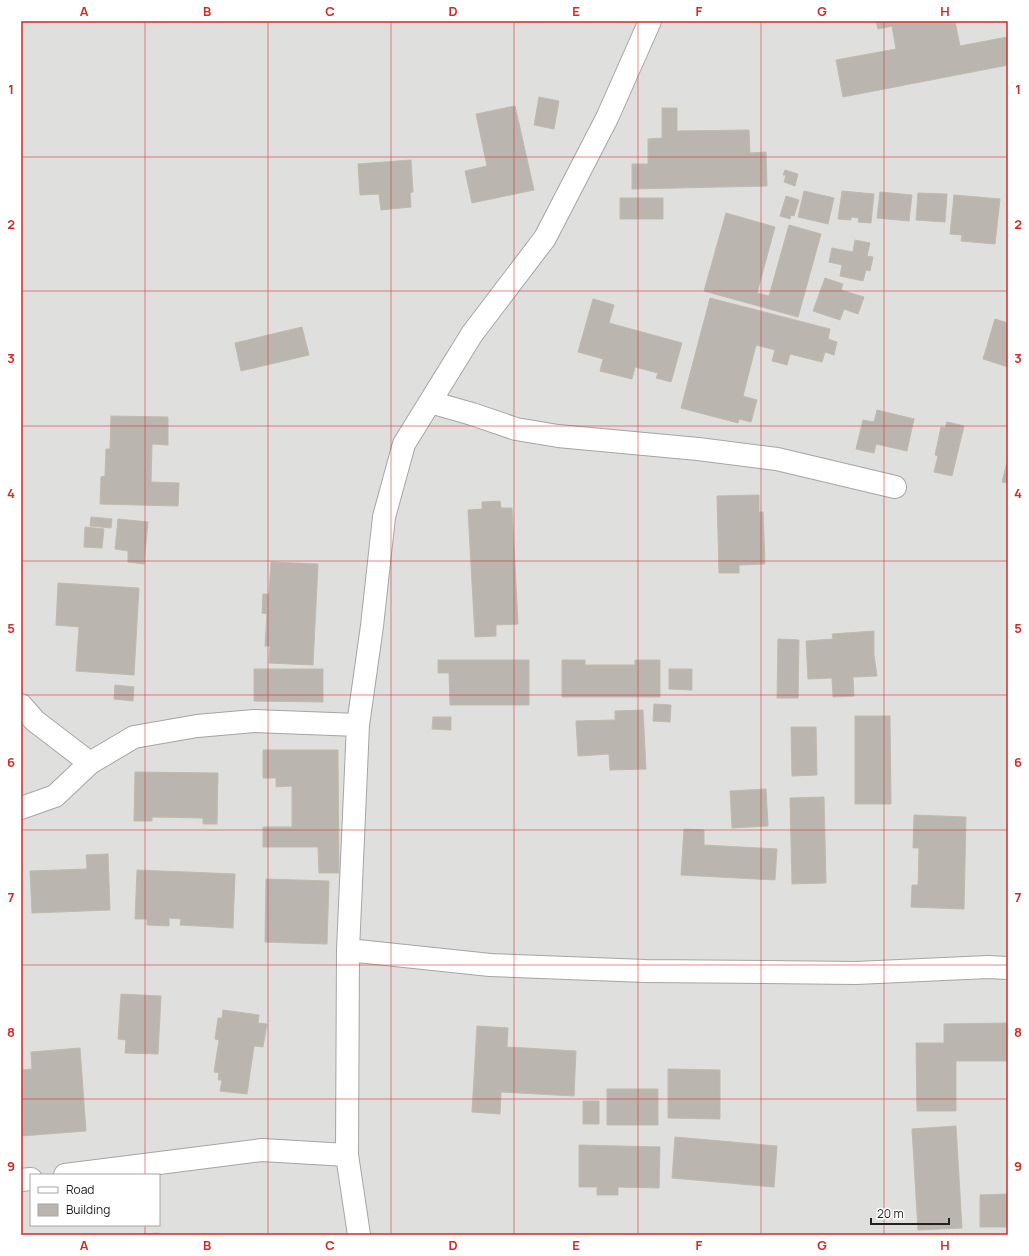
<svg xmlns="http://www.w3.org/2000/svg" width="1029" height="1256" viewBox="0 0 1029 1256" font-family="Manrope,sans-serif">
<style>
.residential{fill:#dfdfde;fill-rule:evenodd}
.building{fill:#bab6af;stroke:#c1baad}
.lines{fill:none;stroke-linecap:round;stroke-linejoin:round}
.street-casing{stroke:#a5a5a5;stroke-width:24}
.street{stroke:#fff;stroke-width:22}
.grid{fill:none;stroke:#d62828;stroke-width:1;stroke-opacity:0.55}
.neatline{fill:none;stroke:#d62828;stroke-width:1.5}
.grid-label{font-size:13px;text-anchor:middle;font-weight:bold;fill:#d62828}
</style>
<rect width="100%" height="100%" fill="#f1f0e9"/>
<!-- residential -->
<path class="residential" d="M21,21H1008V1235H21ZM31,1175H159V1225H31Z"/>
<!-- building -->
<path class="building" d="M876,21H955L960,46L1007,37L1008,44V65L843,97L836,60L896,49L892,26L878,29Z
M539,97L559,101L554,129L534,125Z
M515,106L534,190L472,203L465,171L487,166L476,114Z
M662,108H677V131L749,130L750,153L766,152L767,186L632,189V164H648V139L662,138Z
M411,160L413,192L410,193L411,207L381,210L379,194L360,195L358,164Z
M785,170L798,174L795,186L784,182L786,175H783Z
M804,191L834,198L828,224L798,217Z
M842,191L874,194L871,223L858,222L859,218L851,217V220L838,219Z
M880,192L912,195L909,221L877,218Z
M918,193L947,194L945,222L916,220Z
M954,195L1000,199L995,244L961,241L962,235L950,234Z
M786,196L799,200L794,216L791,215L790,219L780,216Z
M620,198H663V219H620Z
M726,213L775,227L757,293L769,296L789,225L821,234L798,317L704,291Z
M855,240L870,243L867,256L873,257L870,271L866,270L863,281L840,276L842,265L829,262L832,248L853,252Z
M825,278L843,284L841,290L864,297L858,314L844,309L840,320L813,311Z
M710,298L830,329L828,339L837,342L834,355L825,352L822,362L790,354L787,365L772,361L775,350L756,345L743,396L757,400L751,422L739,419L738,423L681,408Z
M593,299L614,305L609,323L682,343L671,382L656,378L658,373L635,367L632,379L600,371L603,359L578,352Z
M995,319L1008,323V367L983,359Z
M302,327L309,355L241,371L235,343Z
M877,410L914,419L907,451L876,444L874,453L856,449L863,420L874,422Z
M111,416L168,417V445L152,444L151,482L179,483L178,506L100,504L101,477L105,476L106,449H110Z
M947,422L964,426L952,476L934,472L938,456L935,455L941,427L945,428Z
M1008,459V483L1002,482Z
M759,495V512H763L765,564L739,565V573H719L717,496Z
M500,501L501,508H512L518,624L496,625V636L475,637L468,510L482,509V502Z
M91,517L112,519L111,528L90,526Z
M118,519L148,522L144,564L128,562V551L115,549Z
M85,527L104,529L102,548L84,547Z
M271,562L318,564L313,665L269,663L270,646H265L267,614L262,613L263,594H269Z
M58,583L139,588L134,675L76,671L79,627L56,625Z
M874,631V655L877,676L853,677L854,696L833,697L832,678L808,679L806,641L833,639L832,634Z
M778,639L799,640L798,698H777Z
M438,660H529V705H450L449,673H438Z
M562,660H585V665H635V660H660V697H562Z
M254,669H323V702L254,701Z
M669,669H692V690L669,689Z
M115,685L134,687L133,701L114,699Z
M654,704L671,705L670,722L653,721Z
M643,710L646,769L610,770L609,754L578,756L576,721L615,720V711Z
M855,716H890L891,804H855Z
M433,717H451V730L432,729Z
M791,727H816L817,775L792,776Z
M263,750H338L339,873H319L318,847H263V827H292V786L276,787V778H263Z
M135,772L218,773L217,824H203V818L152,817V821H134Z
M766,789L768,826L732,828L730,791Z
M824,797L826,883L792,884L790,798Z
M914,815L966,817L964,909L911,907L912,885H918L919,848H913Z
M684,829L704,830V845L777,849L775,880L681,875Z
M108,854L110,910L32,913L30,871L87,869L86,855Z
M137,870L235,874L233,928L180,925L181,919L169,918V926L147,925V919H135Z
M266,879L329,881L327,944L265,942Z
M121,994L161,996L158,1054L125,1053L126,1040L118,1039Z
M223,1010L259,1015L258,1023L267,1024L263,1047L254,1046L247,1094L220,1091L222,1080H218L219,1073L214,1072L219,1040L215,1039L218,1018H222Z
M1007,1023L1008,1061H956V1111H917L916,1043H944V1024Z
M477,1026L508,1028L507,1047L576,1051L574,1096L501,1092L500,1114L472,1112Z
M80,1048L86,1131L21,1136V1070L32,1069L31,1052Z
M668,1069L720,1070V1119L668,1118Z
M607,1089H658V1125H607Z
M583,1101H599V1124H583Z
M956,1126L962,1228L918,1230L912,1129Z
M675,1137L777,1146L774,1187L672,1178Z
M579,1145L660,1147L659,1188L618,1187V1195H597V1187H579Z
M1008,1194V1227H980V1195Z
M159,1233V1235H128Z"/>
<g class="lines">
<!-- street casing -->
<g class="street-casing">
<path id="street" d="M430,402L472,414L516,429L558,436L698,449L777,459L895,487
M21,705L35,721L90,763
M21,808L55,796L90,763L134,737L197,726L254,721L358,725
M348,950L490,965L646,971L856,973L988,967L1008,968
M65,1175L262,1150L347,1155
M21,1180L31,1179
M359,1235L347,1155L348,950L358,725L372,626L384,517L404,444L472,334L545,238L607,118L650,21"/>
</g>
<!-- street -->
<use href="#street" class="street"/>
</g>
<!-- grid -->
<path class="grid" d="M145,21V1175M268,21V1235M391,21V1235M514,21V1235M638,21V1235M761,21V1235M884,21V1235M21,157H1008M21,291H1008M21,426H1008M21,561H1008M21,695H1008M21,830H1008M21,965H1008M21,1099H1008M145,1225V1235"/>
<!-- border -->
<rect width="1029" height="1256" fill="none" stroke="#ffffff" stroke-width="44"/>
<!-- legend -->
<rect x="30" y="1174" width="130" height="52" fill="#ffffff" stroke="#a6a6a6"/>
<rect x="38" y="1187" width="20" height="6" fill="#ffffff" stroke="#a6a6a6"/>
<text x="66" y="1194" font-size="12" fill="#212121">Road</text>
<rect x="38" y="1204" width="20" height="12" fill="#bab6af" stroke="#a6a6a6"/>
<text x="66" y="1214" font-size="12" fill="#212121">Building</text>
<!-- scale -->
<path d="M871 1218v6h78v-6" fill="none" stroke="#212121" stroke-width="2"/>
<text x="877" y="1218" font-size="12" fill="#212121" stroke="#ffffff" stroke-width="3" paint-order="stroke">20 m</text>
<rect x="22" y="22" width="985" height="1212" class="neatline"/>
<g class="grid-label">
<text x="84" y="16">A</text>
<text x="207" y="16">B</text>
<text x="330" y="16">C</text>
<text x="453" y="16">D</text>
<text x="576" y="16">E</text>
<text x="699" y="16">F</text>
<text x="822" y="16">G</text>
<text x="945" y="16">H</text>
<text x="11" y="94">1</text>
<text x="1018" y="94">1</text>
<text x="11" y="229">2</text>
<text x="1018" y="229">2</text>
<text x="11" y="363">3</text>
<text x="1018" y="363">3</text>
<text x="11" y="498">4</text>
<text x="1018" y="498">4</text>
<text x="11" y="633">5</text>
<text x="1018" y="633">5</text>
<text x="11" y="767">6</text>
<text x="1018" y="767">6</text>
<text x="11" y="902">7</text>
<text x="1018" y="902">7</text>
<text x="11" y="1037">8</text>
<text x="1018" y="1037">8</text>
<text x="11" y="1171">9</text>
<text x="1018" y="1171">9</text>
<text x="84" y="1250">A</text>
<text x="207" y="1250">B</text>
<text x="330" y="1250">C</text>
<text x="453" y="1250">D</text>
<text x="576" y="1250">E</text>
<text x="699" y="1250">F</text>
<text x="822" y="1250">G</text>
<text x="945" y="1250">H</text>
</g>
</svg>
